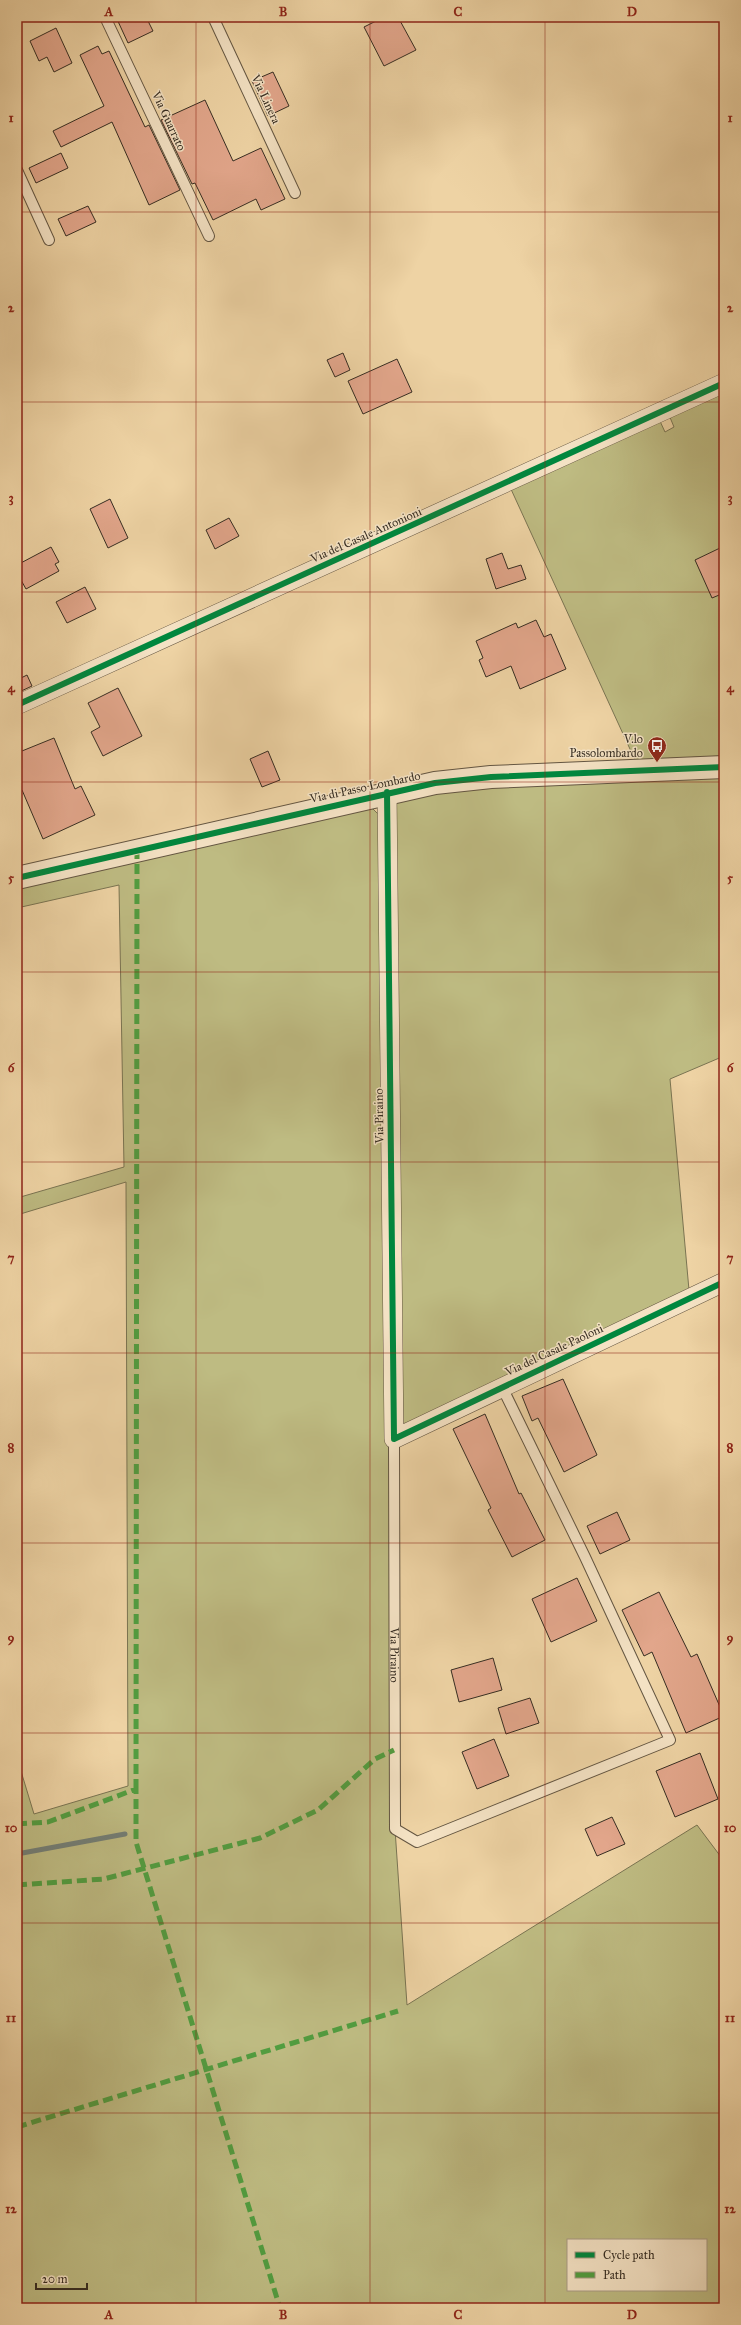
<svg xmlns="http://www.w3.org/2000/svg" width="741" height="2325" viewBox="0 0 741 2325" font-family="'IM FELL Great Primer',serif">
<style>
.green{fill:#bebb82;stroke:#7a7452;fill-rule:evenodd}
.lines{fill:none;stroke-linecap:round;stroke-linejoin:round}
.stream{stroke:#737f77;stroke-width:5}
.building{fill:#e2a68b;stroke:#362d22}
.service-casing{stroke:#645642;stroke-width:12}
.minor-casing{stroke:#645642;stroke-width:20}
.tertiary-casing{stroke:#645642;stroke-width:24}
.service{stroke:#f4e2c4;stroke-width:10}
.minor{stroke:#f4e2c4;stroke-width:19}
.tertiary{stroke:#f4e2c4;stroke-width:22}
.quiet{stroke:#519d40;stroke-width:5;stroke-dasharray:10 5;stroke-linecap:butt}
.cycleway-casing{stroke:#f4e2c4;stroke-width:8}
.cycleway{stroke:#00873e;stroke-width:6}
.grid{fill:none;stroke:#8f2418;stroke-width:1;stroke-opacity:0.55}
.labels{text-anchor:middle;stroke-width:3;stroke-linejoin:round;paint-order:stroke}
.street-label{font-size:12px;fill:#362d22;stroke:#f4e2c4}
.poi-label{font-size:12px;fill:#362d22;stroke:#f4e2c4;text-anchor:end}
.neatline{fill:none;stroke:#8f2418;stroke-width:1.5}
.grid-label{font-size:13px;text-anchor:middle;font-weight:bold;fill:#8f2418}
</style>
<rect width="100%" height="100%" fill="#eed3a4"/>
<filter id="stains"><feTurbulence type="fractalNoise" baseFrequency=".005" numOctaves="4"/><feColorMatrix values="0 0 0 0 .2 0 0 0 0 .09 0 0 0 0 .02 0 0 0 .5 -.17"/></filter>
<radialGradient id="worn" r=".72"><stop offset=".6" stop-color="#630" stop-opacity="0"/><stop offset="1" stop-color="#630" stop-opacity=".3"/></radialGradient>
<!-- green -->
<path class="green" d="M724,389V756L635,760L510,487L659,419L665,432L674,427L669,415Z
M724,772V1056L670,1079L689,1290L407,1424L403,1423L394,797L474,784Z
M364,805L373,809L380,816L395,1829L407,2005L697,1825L724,1861V2308H17V1758L34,1814L128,1786L126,1182L17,1215V1198L124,1167L119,885L17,908V884ZM568,2240H706V2290H568Z"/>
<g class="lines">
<!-- stream -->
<path class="stream" d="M17,1854L125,1834"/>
</g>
<!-- building -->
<path class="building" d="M116,17H146L153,31L128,43Z
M384,17H398L416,50L384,66L364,27Z
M56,28L72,63L54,72L47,57L39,61L30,41Z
M98,46L102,54L109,51L145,127L149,125L180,190L149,205L112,122L61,147L53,131L104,106L80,55Z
M273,72L289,106L268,116L252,81Z
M205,100L233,161L261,148L285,199L261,210L256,199L213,220L195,183L192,184L161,120Z
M61,153L68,168L36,183L29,168Z
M88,206L96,222L66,236L58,219Z
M343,353L350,370L335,377L327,360Z
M397,359L412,392L363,414L348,381Z
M110,499L128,538L108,548L90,509Z
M229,518L239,536L215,549L206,530Z
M51,547L59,562L55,564L59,571L26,589L17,573V565Z
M720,548L724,556V593L712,598L695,560Z
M502,553L508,569L521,565L526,579L496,589L486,559Z
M85,587L96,609L67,623L56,602Z
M536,620L544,637L551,634L566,669L520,689L511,666L486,677L479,660L483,658L476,641L516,623L518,628Z
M27,675L32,686L17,693V680Z
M118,688L142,736L103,756L91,732L100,727L88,703Z
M54,738L75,789L81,786L95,815L43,839L22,790L17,792V753Z
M268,751L280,780L262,787L250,759Z
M563,1379L597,1455L564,1472L538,1418L532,1421L522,1396Z
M485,1414L519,1494L521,1493L545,1540L512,1557L488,1510L491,1508L453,1429Z
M617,1512L630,1540L600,1554L587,1526Z
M577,1578L597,1621L551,1642L532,1599Z
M659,1592L691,1657L697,1654L724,1716L686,1733L652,1652L644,1656L622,1610Z
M493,1658L502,1690L459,1702L451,1670Z
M530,1698L539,1723L506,1734L498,1708Z
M494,1739L509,1776L477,1789L462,1752Z
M700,1753L718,1799L675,1817L656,1771Z
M612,1817L625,1844L597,1856L585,1829Z"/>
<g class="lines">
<!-- service casing -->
<g class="service-casing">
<g id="service">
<path d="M105,17L209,236"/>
<path d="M213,17L295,193"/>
<path d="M17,170L49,240"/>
<path id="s1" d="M394,1439L395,1829L417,1842L670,1740L585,1557L502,1387"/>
</g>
</g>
<!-- minor casing -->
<g class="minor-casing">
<path id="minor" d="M17,705L724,383
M387,792L394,1439L724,1282"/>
</g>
<!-- tertiary casing -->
<g class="tertiary-casing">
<path id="tertiary" d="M17,878L435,783L491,777L724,767"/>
</g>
<!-- service -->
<use href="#service" class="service"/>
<!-- minor -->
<use href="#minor" class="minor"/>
<!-- tertiary -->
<use href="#tertiary" class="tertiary"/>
<!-- quiet -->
<path class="quiet" d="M136,1789L137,850
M17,1824L48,1822L136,1789V1842L280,2308
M17,1885L104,1879L260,1838L318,1810L375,1759L394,1750
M17,2127L398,2011"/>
<!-- cycleway casing -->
<g class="cycleway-casing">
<path id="cycleway" d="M17,705L724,383
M387,792L394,1439L724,1282
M17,878L435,783L491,777L724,767"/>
</g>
<!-- cycleway -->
<use href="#cycleway" class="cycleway"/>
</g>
<!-- grid -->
<path class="grid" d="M196,17V2308M370,17V2308M545,17V2308M17,212H724M17,402H724M17,592H724M17,782H724M17,972H724M17,1162H724M17,1353H724M17,1543H724M17,1733H724M17,1923H724M17,2113H724"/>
<!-- icons -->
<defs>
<g id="bus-pin" transform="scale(1)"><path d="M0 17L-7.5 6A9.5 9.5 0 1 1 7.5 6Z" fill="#8f2418" stroke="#f4e2c4"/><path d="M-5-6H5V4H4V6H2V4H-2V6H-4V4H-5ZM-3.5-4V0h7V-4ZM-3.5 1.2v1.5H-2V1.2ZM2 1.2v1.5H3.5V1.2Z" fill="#fff"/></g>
</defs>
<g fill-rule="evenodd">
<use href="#bus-pin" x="657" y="746"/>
</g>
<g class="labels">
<!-- street labels -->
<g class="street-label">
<text transform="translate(266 99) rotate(65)" y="4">Via Linera</text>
<text transform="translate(169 121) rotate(65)" y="4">Via Guarrato</text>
<text transform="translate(366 535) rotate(-24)" y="4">Via del Casale Antonioni</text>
<text transform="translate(365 787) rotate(-12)" y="4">Via di Passo Lombardo</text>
<text transform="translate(379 1116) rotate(-91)" y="4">Via Piraino</text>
<text transform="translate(554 1350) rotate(-25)" y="4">Via del Casale Paoloni</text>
<text dy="4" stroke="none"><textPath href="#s1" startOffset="216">Via Piraino</textPath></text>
</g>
<!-- poi labels -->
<g class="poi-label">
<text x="643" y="743">V.lo<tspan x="643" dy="14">Passolombardo</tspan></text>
</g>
</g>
<!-- margin -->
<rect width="741" height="2325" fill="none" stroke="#eed3a4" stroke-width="44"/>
<!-- legend -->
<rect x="567" y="2239" width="140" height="52" fill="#f4e2c4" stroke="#a89a83"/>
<rect x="575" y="2252" width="20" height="6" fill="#00873e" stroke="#a89a83"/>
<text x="603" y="2259" font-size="12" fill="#362d22">Cycle path</text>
<rect x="575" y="2272" width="20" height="6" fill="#519d40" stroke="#a89a83"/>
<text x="603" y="2279" font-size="12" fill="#362d22">Path</text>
<!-- scale -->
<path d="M36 2283v6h51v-6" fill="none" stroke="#362d22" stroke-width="2"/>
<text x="42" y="2283" font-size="12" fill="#362d22" stroke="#f4e2c4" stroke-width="3" paint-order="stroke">20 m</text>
<rect x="22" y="22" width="697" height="2281" class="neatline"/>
<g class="grid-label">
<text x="109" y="16">A</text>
<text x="283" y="16">B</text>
<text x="458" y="16">C</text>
<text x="632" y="16">D</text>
<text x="11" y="122">1</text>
<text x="730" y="122">1</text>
<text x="11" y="312">2</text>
<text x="730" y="312">2</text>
<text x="11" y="502">3</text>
<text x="730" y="502">3</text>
<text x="11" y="692">4</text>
<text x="730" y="692">4</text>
<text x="11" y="882">5</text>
<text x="730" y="882">5</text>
<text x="11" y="1072">6</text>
<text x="730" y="1072">6</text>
<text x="11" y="1262">7</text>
<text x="730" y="1262">7</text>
<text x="11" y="1452">8</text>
<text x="730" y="1452">8</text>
<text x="11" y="1642">9</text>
<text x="730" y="1642">9</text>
<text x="11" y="1832">10</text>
<text x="730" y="1832">10</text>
<text x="11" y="2022">11</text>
<text x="730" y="2022">11</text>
<text x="11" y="2213">12</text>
<text x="730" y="2213">12</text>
<text x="109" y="2319">A</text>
<text x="283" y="2319">B</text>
<text x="458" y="2319">C</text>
<text x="632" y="2319">D</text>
</g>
<rect width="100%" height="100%" filter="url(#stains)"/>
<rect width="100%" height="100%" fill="url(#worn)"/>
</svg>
